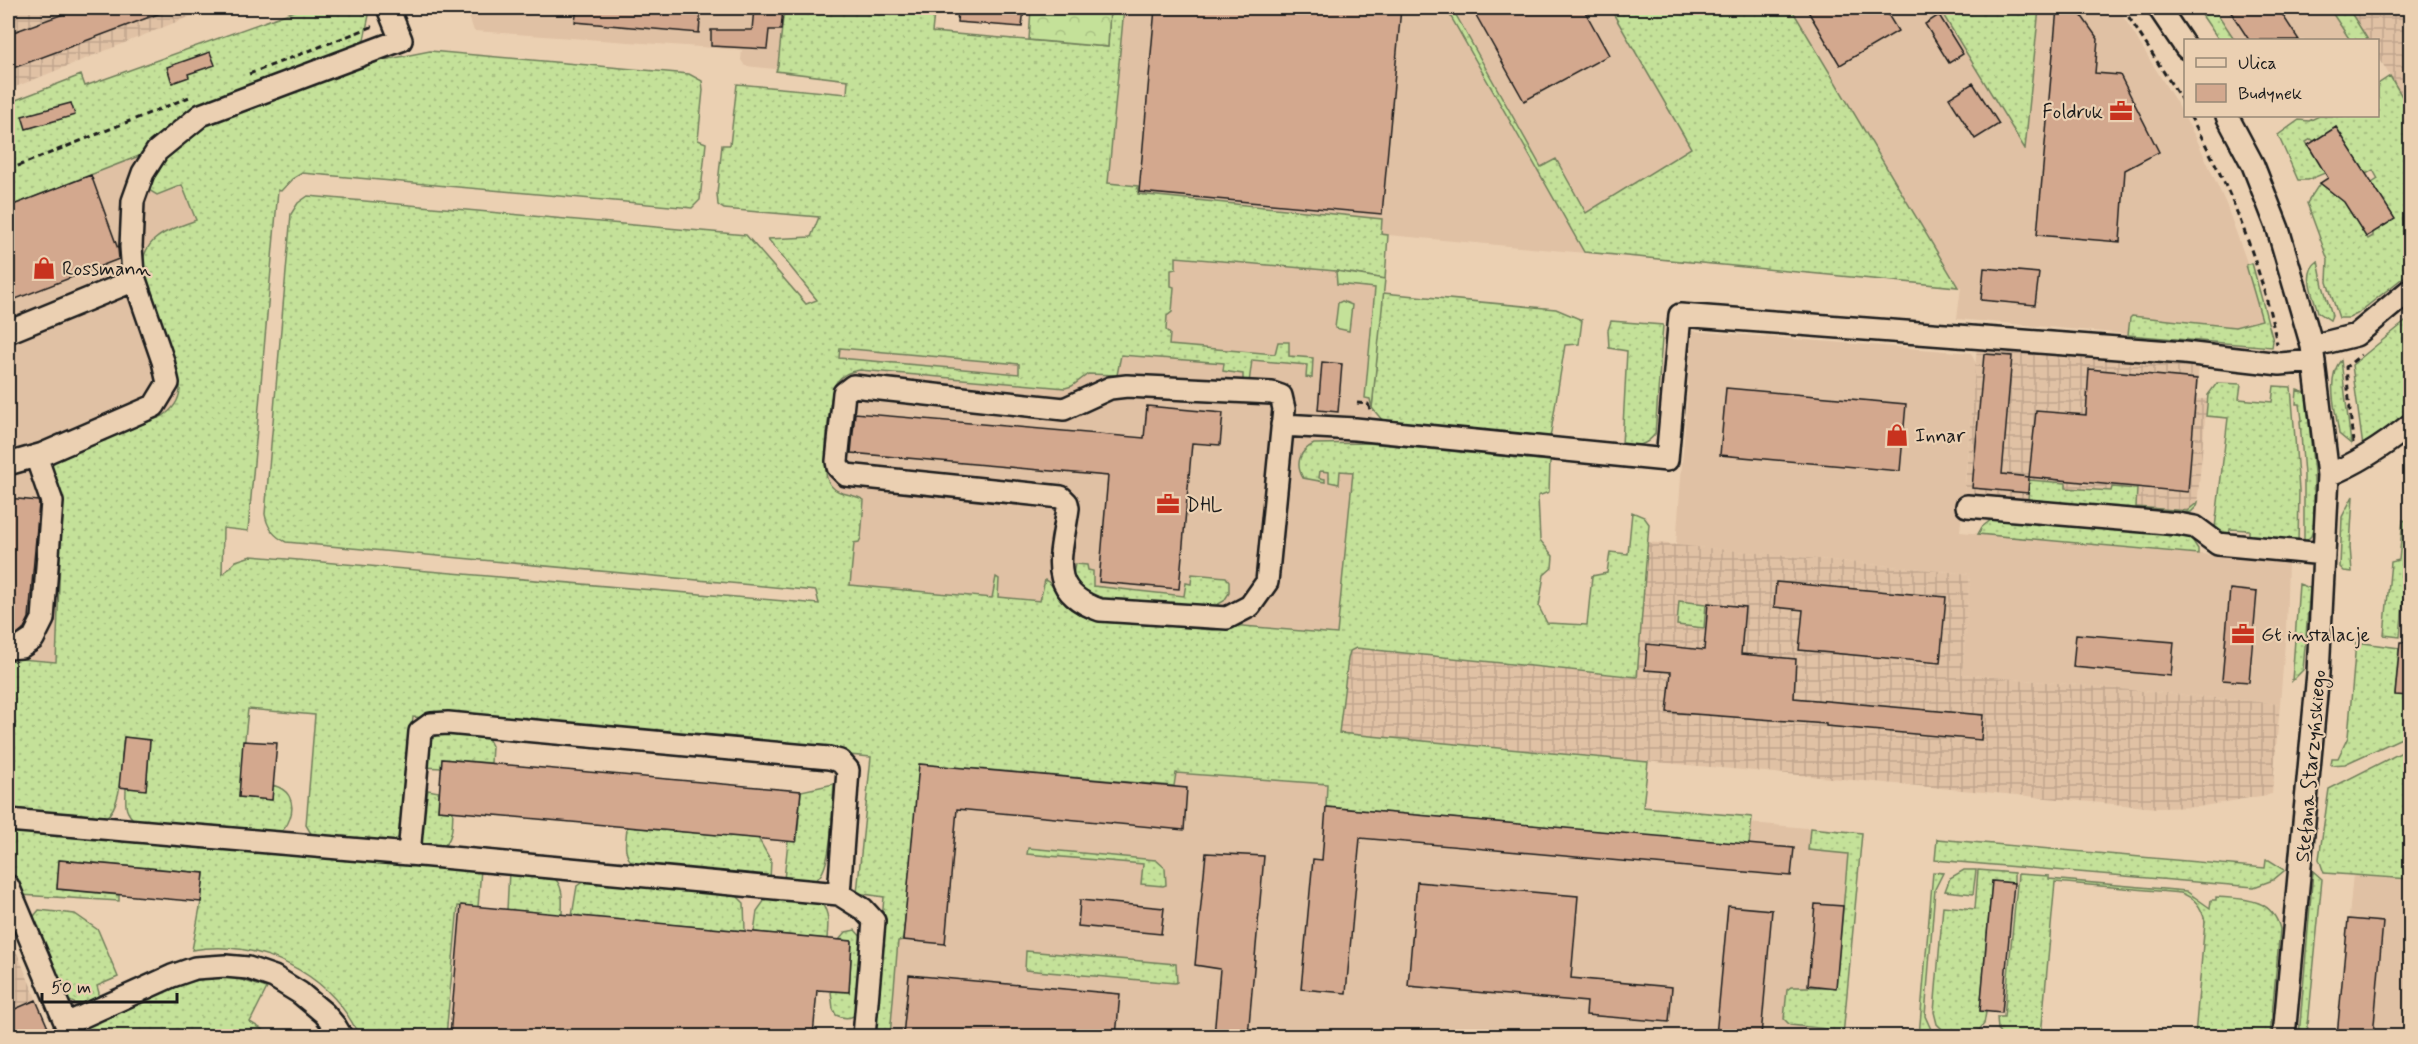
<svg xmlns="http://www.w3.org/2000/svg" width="2418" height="1044" viewBox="0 0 2418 1044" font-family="Mynerve,sans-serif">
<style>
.built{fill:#e0c1a4}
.industrial{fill:url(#industrial-grid)}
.grass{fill:url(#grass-dots);stroke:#707e5a;stroke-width:1.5;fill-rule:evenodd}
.forest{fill:url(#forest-crowns);stroke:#707e5a;stroke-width:1.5}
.garden{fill:#c4e199;stroke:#707e5a;stroke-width:1.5}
.building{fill:#d3a88e;stroke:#1c1c1c;stroke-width:1.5}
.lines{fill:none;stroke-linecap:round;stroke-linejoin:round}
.minor-casing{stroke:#1c1c1c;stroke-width:26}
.path{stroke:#1c1c1c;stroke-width:3;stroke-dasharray:6 4.5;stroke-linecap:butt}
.minor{stroke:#ebd0b2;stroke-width:21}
.labels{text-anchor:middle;stroke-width:4.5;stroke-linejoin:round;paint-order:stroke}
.poi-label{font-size:20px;fill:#1c1c1c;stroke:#ebd0b2;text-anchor:start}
.street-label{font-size:20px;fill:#1c1c1c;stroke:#ebd0b2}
</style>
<defs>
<pattern id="industrial-grid" width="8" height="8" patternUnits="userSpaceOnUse" patternTransform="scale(1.5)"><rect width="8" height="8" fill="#e0c1a4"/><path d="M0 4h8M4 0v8" fill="none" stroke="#c0a58d"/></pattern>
<pattern id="grass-dots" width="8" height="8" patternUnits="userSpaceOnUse" patternTransform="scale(1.5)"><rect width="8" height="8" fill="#c4e199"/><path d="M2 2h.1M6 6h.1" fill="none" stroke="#a8c083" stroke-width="1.8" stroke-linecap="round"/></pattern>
<pattern id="forest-crowns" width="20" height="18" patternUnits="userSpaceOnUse" patternTransform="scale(1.5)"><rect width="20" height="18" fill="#c4e199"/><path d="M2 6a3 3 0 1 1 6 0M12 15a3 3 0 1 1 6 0" fill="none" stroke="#a8c083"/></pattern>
</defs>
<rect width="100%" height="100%" fill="#ebd0b2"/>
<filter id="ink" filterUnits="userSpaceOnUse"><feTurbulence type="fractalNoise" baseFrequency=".0167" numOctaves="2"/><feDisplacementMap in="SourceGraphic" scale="12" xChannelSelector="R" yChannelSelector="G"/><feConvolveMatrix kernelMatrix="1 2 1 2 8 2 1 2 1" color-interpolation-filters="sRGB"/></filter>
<g filter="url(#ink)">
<!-- built -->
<path class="built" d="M466,8H784L778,65L775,69L745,66L741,60L742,50L474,31Z
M836,8H935L934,14L930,15Z
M1110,8H1610L1761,269L1388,235L1350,651L820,604L827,347L1019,364L1093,305Z
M1791,8H1939L2025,148L2039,8H2118L2179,107L2197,140L2226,204L2258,293L2272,347L1957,319L1961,287H1958Z
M2206,8H2348L2368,40H2228Z
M139,156L154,170L182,185L196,220L156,237L145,250L141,259L140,276L179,377L178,398L170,412L163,416L61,455L62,548L56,662L8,658V174H91Z
M1692,331L1971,353L1976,364L1960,532L2288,562L2286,630L2280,704L1962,674L1970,574L1676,545Z
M912,749L1328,784L1326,806L1749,844L1751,823L1862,833L1843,1036H886Z
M2353,874L2410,879V1036H2338Z"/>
<!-- industrial -->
<path class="industrial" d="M29,8H211L8,90V16Z
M2348,8H2410V110L2378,56V40H2368Z
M1977,346L2199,364L2196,399H2207L2197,506L2191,512L2178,514L1964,495Z
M1647,542L1970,574L1962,674L2280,704L2272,794L2198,807L2157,808L1339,733L1348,659L1350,651L1356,648L1637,677Z
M8,931L43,1015L52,1036H8Z"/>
<!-- grass -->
<path class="grass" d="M303,8H366L369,15L363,45L193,109L174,123L139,156L8,207V103L81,75L85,86Z
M784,8H836L930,15L934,14L932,32L1108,47L1110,8H1124L1108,183L1138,186V194L1382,219L1381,234L1388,235L1385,279L1336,271L1176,257V269L1171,270V286L1174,287L1172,312L1167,316L1166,330L1170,334L1169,345L1275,354L1278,342H1289V356L1313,358L1312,378L1306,377L1307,365L1252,360L1249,383L1243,387V374L1223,371L1224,363L1121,355L1117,375L1088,374L1072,386L1065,388L860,370C850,371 842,374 836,383C829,394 822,470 828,481C836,497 852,492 864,500L861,538L859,542L854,543L850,585L992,598L996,577L999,579L998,597L1040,601L1045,580C1054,584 1054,591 1060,598C1068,609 1079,615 1091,619L1212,630L1223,629L1231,625L1337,634L1353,472L1340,471L1339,484L1329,482V472L1320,471L1319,478L1325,479V482L1303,478C1295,464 1299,451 1314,444L1368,443L1550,461L1549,492L1538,496L1540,540L1553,556L1552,568L1544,575L1539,607L1547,623L1587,625L1592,576L1607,573L1610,552L1628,554L1632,512L1644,517L1649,524L1637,677L1356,648L1350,651L1348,659L1339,733L1648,762L1643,807L1752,817L1749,845L1326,807L1327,784L1176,773L1174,786L920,764L903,940L898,941L890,1036H872L884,897L857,893L871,757L413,717L402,830L400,836L394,842L313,837L306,825L315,715L248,709L239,797L272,800L273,785C279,787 286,790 289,796C296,809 289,829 276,835L137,823C123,811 126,805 126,788L146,789L150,741L124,737C120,759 125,804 105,818L8,810V658L56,662L62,506L51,471L52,465L61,455L163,416C172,410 179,401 180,390C181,369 149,299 140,276C143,236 163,233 196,220L182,185L157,195L147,189L161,159L201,124L368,60L379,61L430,51L689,74L702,81L703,90L698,140L706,143L700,200L692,208L302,173L292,179L281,191L278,190L248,531L223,528L222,575L236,561L251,556L819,604L816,591L286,542C273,536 267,527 265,514L291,214L298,203L308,196L746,235L806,304L817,300L768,239L811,237L819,217L724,209L718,205L717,194L722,145H730L737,84L847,94L848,80L776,71L778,65ZM840,348L1019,364V374L839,358Z
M1446,8H1452L1541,167L1556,159L1586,213L1691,148L1610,8H1791L1958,287L1584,252Z
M1939,8H2039L2025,149Z
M2329,8H2348L2368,40H2350Z
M2215,10L2235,40H2219L2202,15Z
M2390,76L2410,110V272L2357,314L2349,318H2339L2327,282L2328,260L2307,203L2320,183L2337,196L2340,195L2368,239L2373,236V232L2394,218L2372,183L2378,179L2373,170L2366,174L2336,127L2314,141L2311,139L2306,142L2325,173L2308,180H2298L2278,135L2299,120L2309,121L2319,116H2378V84Z
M2318,261L2323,286L2332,315L2330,320L2318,312C2314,296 2301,273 2318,261Z
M2252,263L2273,341L2272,347L2128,335L2130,318L2132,316L2235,327L2262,320L2246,265Z
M1383,293L1556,309L1582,320L1579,344L1565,345L1550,438L1383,421L1372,408Z
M2410,318V415L2363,447L2352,365Z
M1611,321L1663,325L1655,434C1645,447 1637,446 1622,445L1627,351L1609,348L1608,330Z
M2341,360L2351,444L2339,434C2336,411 2325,379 2341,360Z
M2217,383L2241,384L2239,399L2272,402L2274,386L2291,387L2299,490L2298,545L2249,539V530L2230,529L2229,538L2215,528L2228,418L2206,416L2208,395Z
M2297,390L2306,393L2314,473V526L2311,536L2304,543V475L2300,421L2302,420L2300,404H2296Z
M2029,480L2066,483V488L2111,491L2112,487L2137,489L2136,507L2187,511L2198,502L2197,506L2191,512L2178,514L2028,501Z
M2353,496L2350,547L2352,572L2344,571L2340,567L2342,517Z
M1996,516L2189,535L2198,549V554L1978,534L1982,527Z
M2403,520L2406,521L2401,576L2410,577V581H2405L2400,637L2384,635L2391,562L2399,560Z
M1075,564L1087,565L1088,570L1093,571V586L1184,596L1186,583L1191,584L1192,574L1226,577L1229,581V593L1224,601L1204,612L1093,598L1083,595L1072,579Z
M2299,584L2310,588L2303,670L2292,681Z
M1679,601L1706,604L1704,628L1677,625Z
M2356,642L2399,648L2395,694L2410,696V742L2406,736L2345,764L2331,765L2332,758H2338L2348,737Z
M440,731L486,734L492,746L491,763L442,759L441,768L424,767L428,744Z
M2410,748V879L2324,873L2319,859L2329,789Z
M834,784C832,805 833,867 817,879C808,885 794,881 784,880L788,841H797L801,791Z
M428,790L439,792L438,810L453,811C452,825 454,838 442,848H428L420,842V801L426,802Z
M627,827L758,838L771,861L770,879L634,865C622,854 626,841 627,827Z
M1810,828L1862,833L1843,1036H1827V1029L1790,1025L1784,1019L1787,990L1791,987H1836L1848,854L1808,850Z
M13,830L481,869L478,907L458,906L446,1036H359C330,972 259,939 192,950L201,902L204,873L60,860L57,889L119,895V901L20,895L8,865V835Z
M1937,839L2265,868L2266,860H2269L2285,870L2273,880L2254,887L1935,860Z
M1028,848L1156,860L1165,868L1166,885L1163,886L1141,884L1143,864L1027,854Z
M1964,870H1976L1973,894L1945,891L1950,878Z
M1978,870L2014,873V883L1992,881L1980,1011L1986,1012L1984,1024L1974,1036H1949L1937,1024L1934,1012L1943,906L1975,909Z
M509,871L552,876C565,886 562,901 562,915L507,910Z
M2313,871L2322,879L2307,1036H2299Z
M1933,872L1943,873L1935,889L1925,1016L1934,1036H1919Z
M2018,874L2049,876V879L2186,891L2210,908L2211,900H2216V897C2243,899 2272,897 2280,929L2270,1036H2195L2205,921C2201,906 2195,898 2181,893L2055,882L2041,1036H2001L1998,1029L1997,1017H2004Z
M587,879L733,892L744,903L745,931L572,916L577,886Z
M767,897L817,900C831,909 828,924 827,939L754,932L757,911Z
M39,910L75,914L98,930L118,977L97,986L99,993L97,1000C87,1004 79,1007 70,1001C56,993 37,938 30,921Z
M855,930L863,939L858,1012C852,1019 844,1019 836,1015L833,1009L831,991L849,992L852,942L839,940L846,932Z
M1026,951L1176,964L1177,982L1175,983L1025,970Z
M229,976L267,988L250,1022L273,1036H83L91,1022L98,1017C141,1000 182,978 229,976Z"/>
<!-- forest -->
<path class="forest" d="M1031,8H1110L1108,47L1029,40Z"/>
<!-- garden -->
<path class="garden" d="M1336,271L1385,279L1372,408L1370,399L1365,398L1375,288L1337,284Z
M1342,301L1352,305L1349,331L1335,328L1338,303Z"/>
<!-- building -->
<path class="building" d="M80,8H118L119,11L127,8L171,9L8,70V34Z
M577,8H701L699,33L575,22Z
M754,8H783L781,30H769L767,49L711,46V30H752Z
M958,8H1024L1022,27L957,22Z
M1155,8H1401L1382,214L1139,192Z
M1472,8H1583L1609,55L1524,101Z
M1806,8H1884L1898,31L1840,65Z
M2057,8H2076L2098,39L2095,73L2120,75L2159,152L2125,170L2120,242L2037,235Z
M2228,8H2278L2299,40H2249Z
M1939,15L1963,54L1949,63L1925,24Z
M210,52L215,65L188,74L189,77L172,83L167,67Z
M1973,83L1999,124L1975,139L1949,98Z
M71,103L75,115L26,129L22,116Z
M2336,127L2395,219L2366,237L2344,202L2320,183L2328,178L2308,145Z
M91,175L118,249L119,259L8,302V207Z
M1984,268L2039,273L2035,305L1981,300Z
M1984,354L2012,356L2002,474L2029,477L2028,493L1972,488Z
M1322,362L1342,364L1338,412L1318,410Z
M2089,369L2197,379L2188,492L2029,477L2036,411L2086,415Z
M1726,388L1906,404L1900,471L1720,455Z
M1147,406L1223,413L1220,445L1192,443L1179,589L1099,582L1108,476L851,453L855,413L1144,438Z
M8,498L38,501L39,504L29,618L23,630L17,635H8Z
M1776,582L1946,597L1940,663L1799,650L1803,610L1774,607Z
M2230,589L2257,592L2249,682L2222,680Z
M1708,603L1745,607L1741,654L1796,659L1794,698L1983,715L1981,740L1826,726V724L1667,712L1671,672L1645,670L1647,644L1704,650Z
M2076,634L2174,642L2171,676L2073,667Z
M2400,642H2410V696L2395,695Z
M124,737L150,740L146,790L119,787Z
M243,741L277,743L272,800L239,797Z
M442,759L801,791L796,842L438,810Z
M919,764L1187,788L1184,830L957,809L945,944L903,940Z
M1326,807L1794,848L1791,876L1360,838L1346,993L1301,989L1313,859L1322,860Z
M1206,853L1264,856L1248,1036H1214L1220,969L1195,965Z
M59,860L204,873L201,902L57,889Z
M1992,881L2014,883L2002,1013L1980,1011Z
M1417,882L1578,896L1571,978L1672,987L1669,1022L1586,1015L1587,1002L1408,986Z
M1080,900L1164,908L1161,934L1078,926Z
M1815,904L1843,906L1836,988L1808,985Z
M461,905L852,941L849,992L817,990L813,1036H450Z
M1728,906L1772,910L1761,1036H1716Z
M2348,919L2383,922L2373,1036H2337Z
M909,975L1120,994L1116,1036H903Z
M36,1000L49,1030L33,1036H8V1012Z"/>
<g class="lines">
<!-- minor casing -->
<g class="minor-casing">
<path id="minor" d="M2159,8L2186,48
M2227,116L2253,165L2278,229L2312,346L2328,475L2318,673L2284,1036
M8,332L135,280
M2312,346L2356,335L2410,290
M853,386L1064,409L1110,388L1127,386L1272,393L1281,396L1284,409L1267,582L1250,606L1227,618L1100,610C1044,591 1062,555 1068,508L1067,503L1061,497L846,475L838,467L837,461L844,393Z
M1282,425L1355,429L1667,460L1680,315L2184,353L2280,364L2314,361
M8,464L43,454L154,406L168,383L163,361L133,274L131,247L133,201L143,173L157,151L201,115L401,40L388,8
M2328,475C2359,463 2384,446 2410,425
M1967,506L2178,524L2195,527L2218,544L2324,554
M8,648L21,647L33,639L43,619L52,502L36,456
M8,820L409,854L839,894L863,909L874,921L864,1036
M409,854L420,732L431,724L448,723L829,758L840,761L848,770L839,894
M8,886L71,1036
M66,1024L172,976L195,968L225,966L248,968L274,977L300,993L324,1013L335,1026L341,1036"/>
</g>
<!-- path -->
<path class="path" d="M2123,8L2186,107
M249,74L374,26
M2190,116C2230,186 2261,264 2277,344
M8,170L192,96
M1357,403L1368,404L1371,412
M2353,443L2346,367L2361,355"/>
<!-- minor -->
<use href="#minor" class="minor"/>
</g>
</g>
<!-- icons -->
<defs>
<g id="office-bare" transform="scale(1.8)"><path d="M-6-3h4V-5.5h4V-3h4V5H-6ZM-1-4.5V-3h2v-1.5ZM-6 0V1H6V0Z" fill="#c8321e" stroke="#ebd0b2" stroke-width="2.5" paint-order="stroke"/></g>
<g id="shop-bare" transform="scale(1.8)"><path d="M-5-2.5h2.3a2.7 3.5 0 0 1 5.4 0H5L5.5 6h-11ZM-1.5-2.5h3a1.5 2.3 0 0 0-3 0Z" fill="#c8321e" stroke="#ebd0b2" stroke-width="2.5" paint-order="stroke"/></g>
</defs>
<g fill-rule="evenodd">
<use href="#office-bare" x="2121" y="111"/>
<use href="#shop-bare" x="44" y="268"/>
<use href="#shop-bare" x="1897" y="435"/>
<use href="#office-bare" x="1168" y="504"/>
<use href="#office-bare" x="2243" y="634"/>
</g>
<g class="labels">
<!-- poi labels -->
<g class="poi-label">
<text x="2103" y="118" text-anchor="end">Foldruk</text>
<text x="62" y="275">Rossmann</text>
<text x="1915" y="442">Innar</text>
<text x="1186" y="511">DHL</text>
<text x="2261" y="641">Gt instalacje</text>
</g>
<!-- street labels -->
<g class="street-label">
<text transform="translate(2310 766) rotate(-85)" y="7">Stefana Starzyńskiego</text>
</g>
</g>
<!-- margin -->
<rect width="2418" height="1044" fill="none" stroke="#ebd0b2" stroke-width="30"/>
<rect x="15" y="15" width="2388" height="1014" fill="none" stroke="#1c1c1c" stroke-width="2" filter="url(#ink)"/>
<!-- legend -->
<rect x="2184" y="39" width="195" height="78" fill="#ebd0b2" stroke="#988876" stroke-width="1.5"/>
<rect x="2196" y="58" width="30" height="9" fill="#ebd0b2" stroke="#988876" stroke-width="1.5"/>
<text x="2238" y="69" font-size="18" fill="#1c1c1c">Ulica</text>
<rect x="2196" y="84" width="30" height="18" fill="#d3a88e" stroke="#988876" stroke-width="1.5"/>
<text x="2238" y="99" font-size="18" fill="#1c1c1c">Budynek</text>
<!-- scale -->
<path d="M42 993v9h135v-9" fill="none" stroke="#1c1c1c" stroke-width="3"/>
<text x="51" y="993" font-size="18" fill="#1c1c1c" stroke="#ebd0b2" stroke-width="4.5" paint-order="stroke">50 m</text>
</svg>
